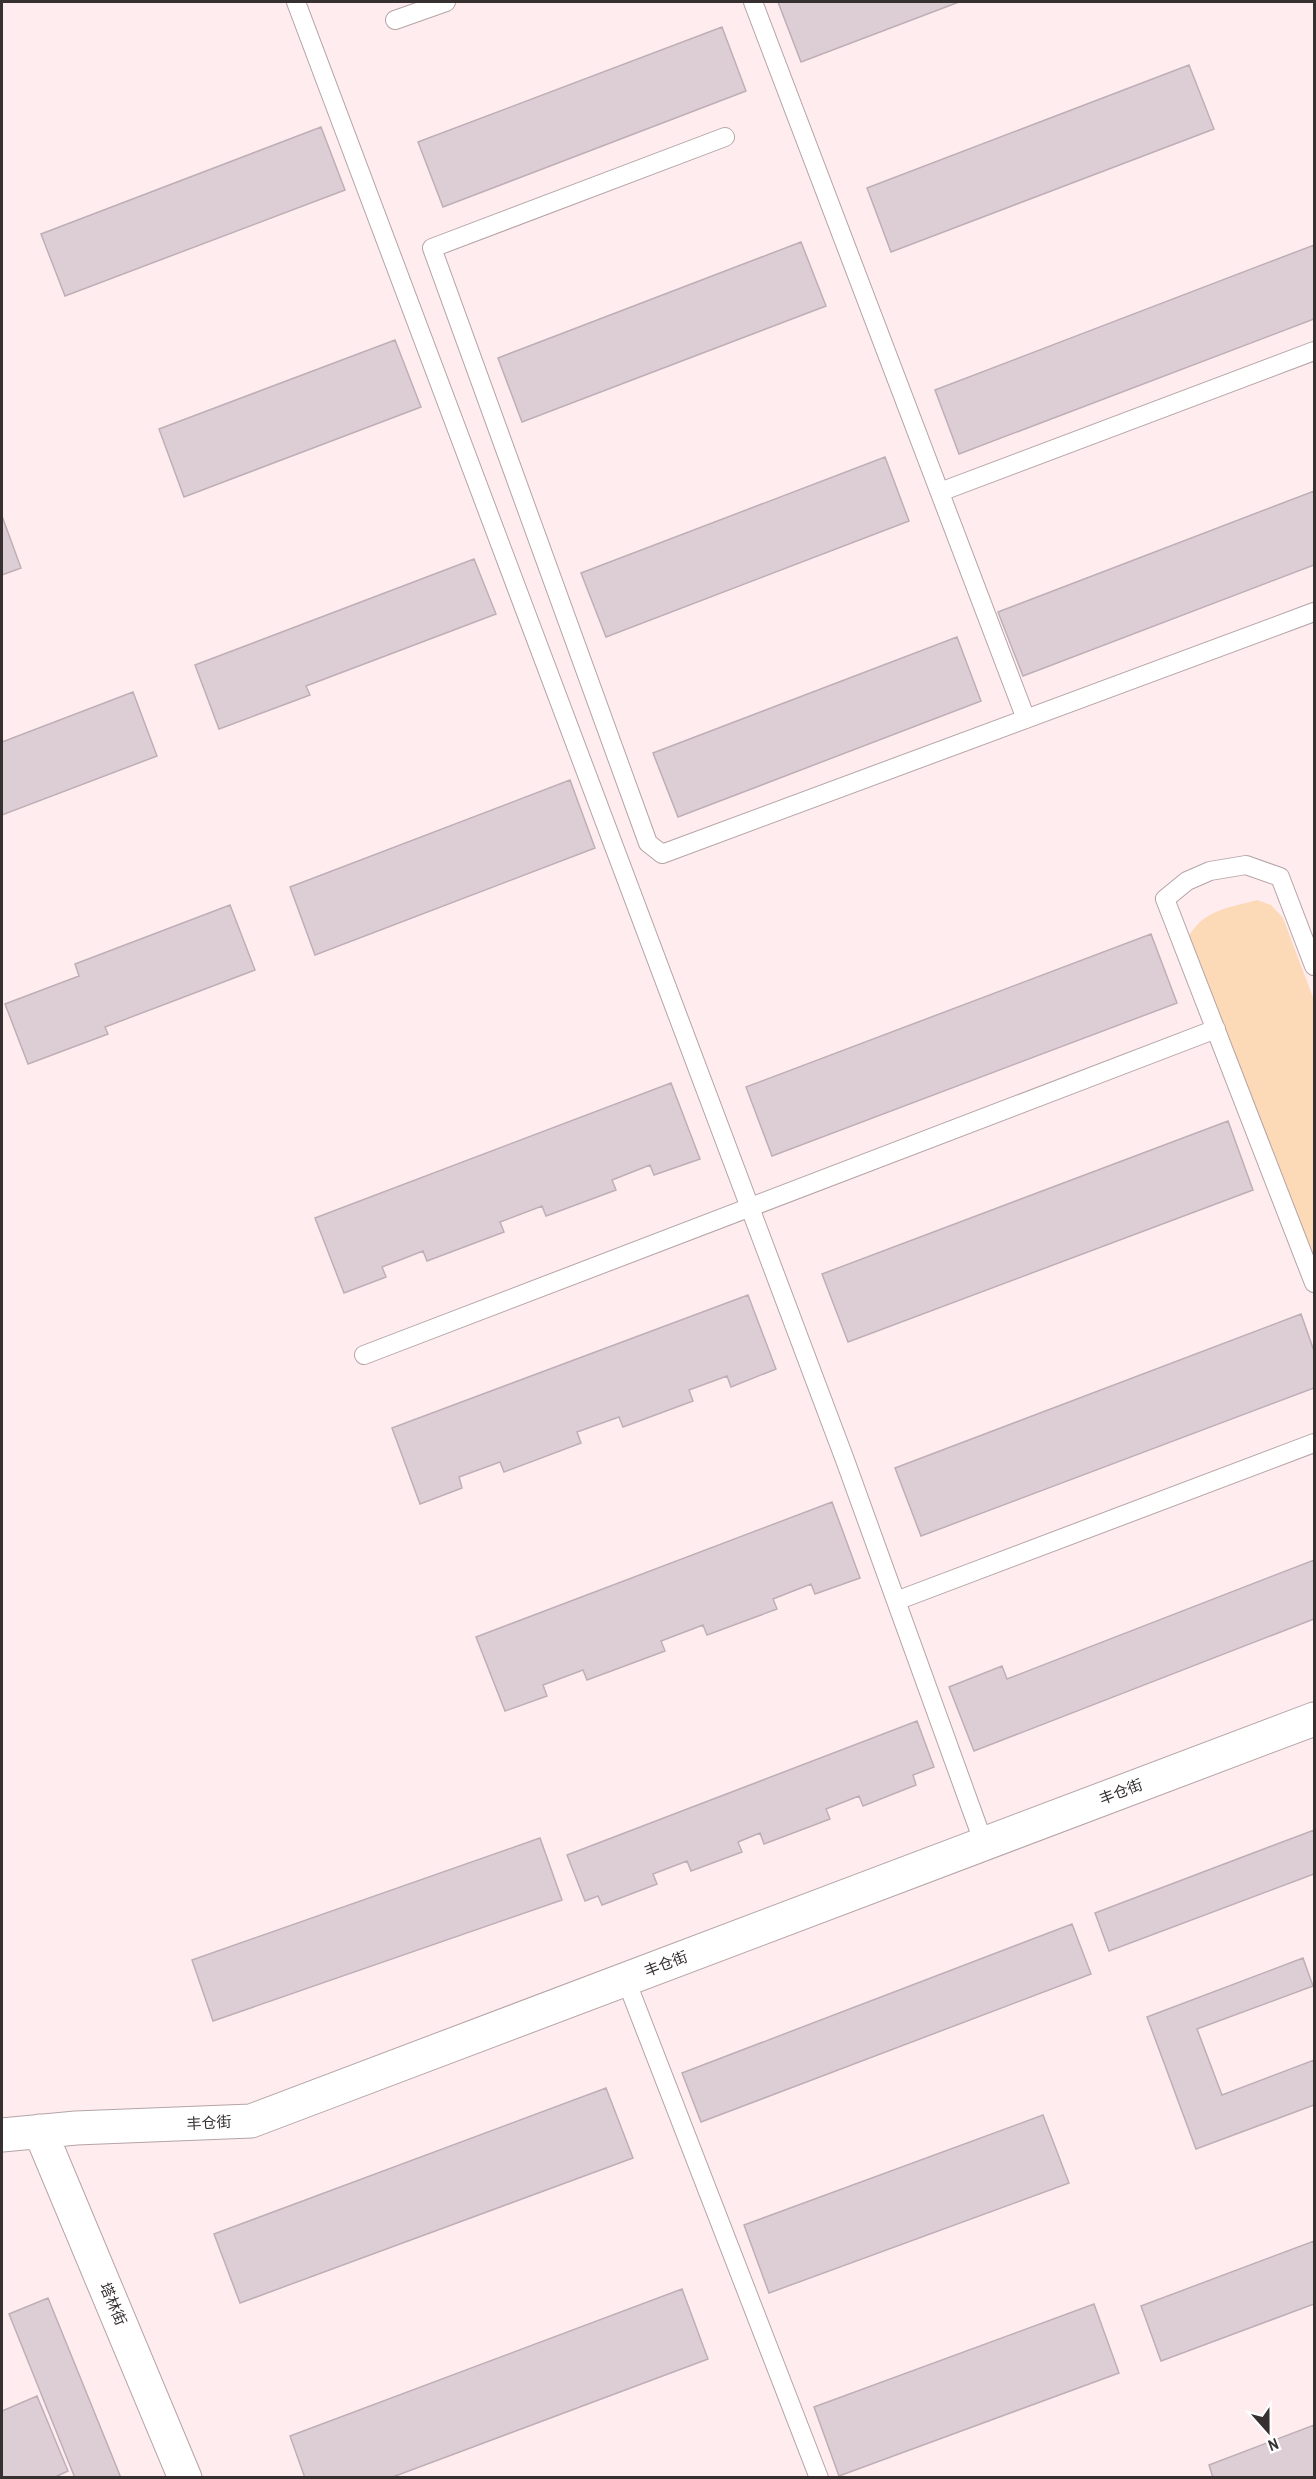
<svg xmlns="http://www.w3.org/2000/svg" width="1316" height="2479" viewBox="0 0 1316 2479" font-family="'Archivo Narrow','Noto Sans SC',sans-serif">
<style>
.green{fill:#fcd9b7}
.building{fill:#ddced6;stroke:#beafb7;stroke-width:1.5}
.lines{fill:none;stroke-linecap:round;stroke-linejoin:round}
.lane-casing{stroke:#b5a4a6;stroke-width:20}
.secondary-casing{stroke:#b5a4a6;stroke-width:35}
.lane{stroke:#fff;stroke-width:18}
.secondary{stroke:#fff;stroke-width:33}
.labels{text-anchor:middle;stroke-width:4.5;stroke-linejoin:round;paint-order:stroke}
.street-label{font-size:15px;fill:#373031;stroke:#fff}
</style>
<rect width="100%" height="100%" fill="#feecee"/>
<!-- green -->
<path class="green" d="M1257,900L1271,905L1283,918L1314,1000V1258L1189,936C1205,909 1229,908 1257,900Z"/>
<!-- building -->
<path class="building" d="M778,2H959L801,62Z
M722,27L746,91L443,207L418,142Z
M1189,65L1214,129L891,252L867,188Z
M321,127L345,190L65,296L41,234Z
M801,242L826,306L522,422L498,358Z
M1314,245V319L959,454L935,390Z
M395,340L421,407L184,497L159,429Z
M885,457L909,521L606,637L581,573Z
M1314,491V565L1023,676L998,612Z
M2,516L21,568L2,575Z
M474,559L496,614L306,686L310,695L219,729L195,665Z
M957,637L981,701L678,817L653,753Z
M133,692L157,756L2,815V742Z
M570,780L595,848L315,955L290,887Z
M230,905L255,970L105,1027L108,1034L28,1064L5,1004L79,976L75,964Z
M1151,934L1177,1003L772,1156L746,1087Z
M671,1083L700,1159L654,1175L650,1165L612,1180L616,1190L546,1216L542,1206L500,1222L504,1232L427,1261L423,1251L382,1267L386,1277L344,1293L315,1218Z
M1228,1121L1253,1190L848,1342L822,1274Z
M748,1295L776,1369L731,1387L727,1376L689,1390L693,1401L623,1427L619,1417L577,1432L581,1443L504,1472L500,1462L459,1477L462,1488L420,1504L392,1428Z
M1301,1314L1314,1351V1388L921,1536L895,1468Z
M832,1502L860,1578L815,1594L811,1584L773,1599L777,1609L707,1635L703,1625L661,1641L665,1651L587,1680L583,1670L543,1685L547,1696L505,1711L476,1637Z
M1314,1560V1619L974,1751L949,1687L1002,1666L1007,1679Z
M917,1721L934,1767L913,1775L916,1785L863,1806L859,1796L826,1809L830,1819L764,1844L760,1833L738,1842L742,1852L691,1871L687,1861L653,1874L657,1884L602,1905L598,1896L585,1901L567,1855Z
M1314,1830V1874L1109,1951L1095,1913Z
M540,1838L562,1900L213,2021L192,1960Z
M1072,1924L1091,1974L701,2122L682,2073Z
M1303,1958L1313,1986L1197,2029L1222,2095L1314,2060V2105L1196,2149L1147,2017Z
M606,2088L633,2158L240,2303L214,2234Z
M1043,2115L1069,2183L769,2293L744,2225Z
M1314,2241V2304L1161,2361L1141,2306Z
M682,2289L708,2359L390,2478H305L290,2436Z
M48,2298L121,2478H75L9,2314Z
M1094,2304L1119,2373L839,2476L814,2407Z
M37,2396L68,2471L53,2478H2V2411Z
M1314,2425V2478H1213L1209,2465Z"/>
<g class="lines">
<!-- lane casing -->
<g class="lane-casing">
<path id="lane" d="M296,2L845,1460L984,1844
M753,2L1026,719
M395,20L446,2
M725,137L432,248L648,843L662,854L1314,612
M940,492L1314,351
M1314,966L1280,877L1246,865L1210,871L1187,881L1165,899L1314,1283
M364,1355L1216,1029
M896,1601L1314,1443
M626,1980L819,2478"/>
</g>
<!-- secondary casing -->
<g class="secondary-casing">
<path id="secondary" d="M40,2131L185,2478
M2,2135L76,2128L251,2121L1314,1719"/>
</g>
<!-- lane -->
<use href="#lane" class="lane"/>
<!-- secondary -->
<use href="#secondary" class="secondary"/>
</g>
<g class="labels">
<!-- street labels -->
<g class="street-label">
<text transform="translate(1121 1792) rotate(-21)" y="5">丰仓街</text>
<text transform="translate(666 1964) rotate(-21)" y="5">丰仓街</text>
<text transform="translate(209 2123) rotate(-3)" y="5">丰仓街</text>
<text transform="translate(113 2304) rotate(67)" y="5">塔林街</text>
</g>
</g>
<!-- border -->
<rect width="1316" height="2479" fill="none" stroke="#373031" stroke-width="6"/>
<!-- north arrow -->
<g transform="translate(1268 2431) rotate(159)" stroke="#ffffff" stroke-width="4.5" paint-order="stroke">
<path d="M0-4.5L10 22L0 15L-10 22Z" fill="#373031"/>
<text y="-9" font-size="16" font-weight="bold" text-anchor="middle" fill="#373031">N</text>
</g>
</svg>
